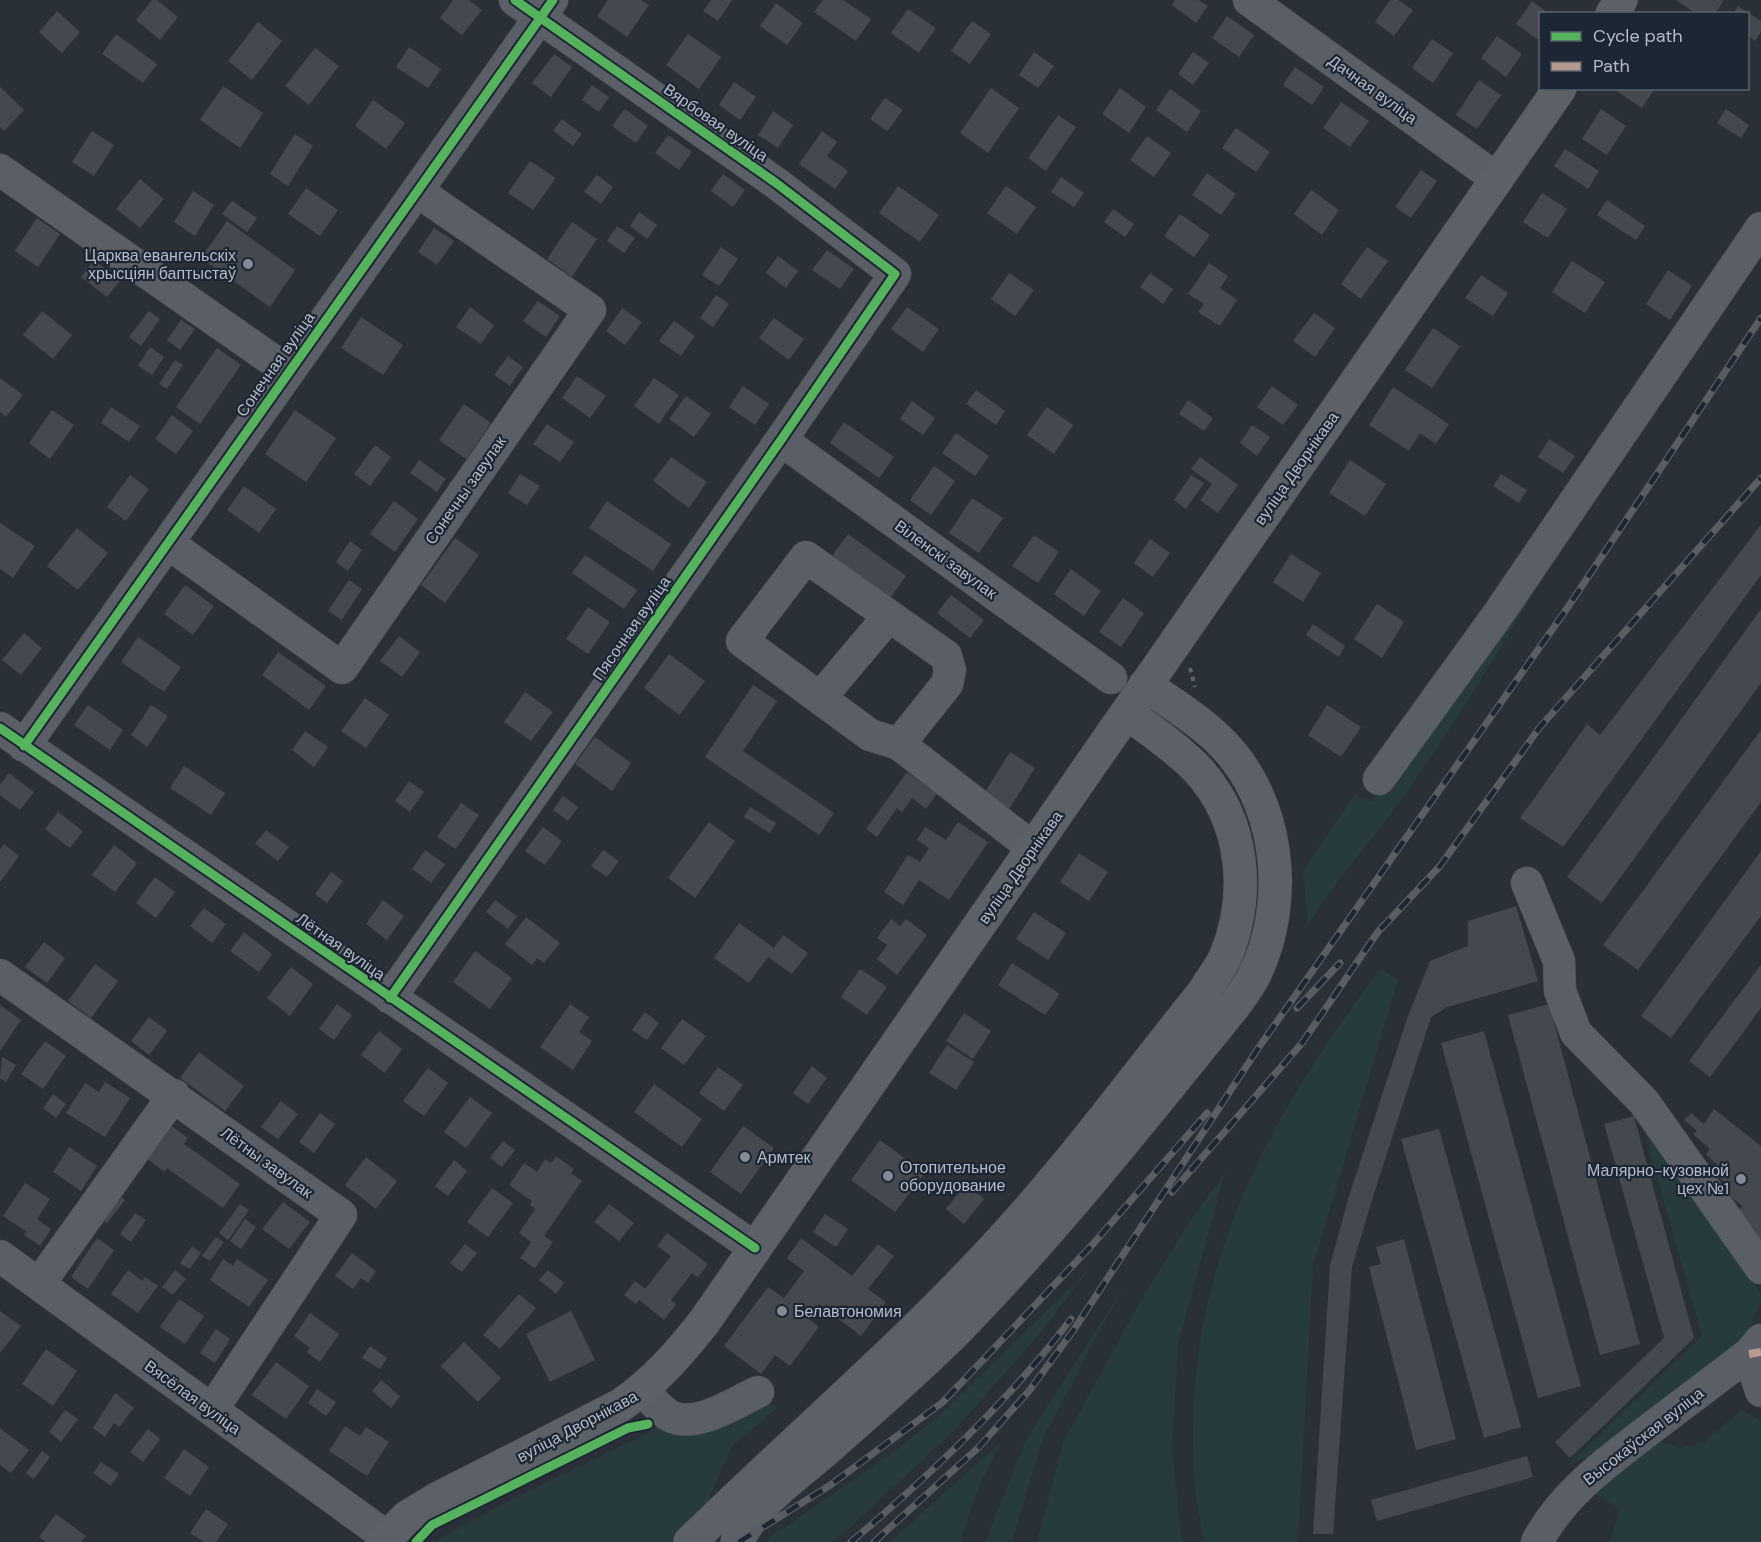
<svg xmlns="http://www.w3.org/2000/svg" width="1761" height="1542" viewBox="0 0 1761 1542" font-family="'DM Sans',sans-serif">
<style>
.green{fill:#273a3e}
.building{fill:#444950}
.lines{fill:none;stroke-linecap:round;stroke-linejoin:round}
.minor-casing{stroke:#484c53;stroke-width:33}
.major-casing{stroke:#484c55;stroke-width:34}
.path{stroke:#5d636a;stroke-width:4;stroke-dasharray:4.5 4.5;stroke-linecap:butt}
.minor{stroke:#5a5e66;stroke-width:32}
.major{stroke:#5c6168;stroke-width:33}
.rail-casing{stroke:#595d64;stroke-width:7}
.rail{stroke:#1d2633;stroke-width:4.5;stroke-dasharray:14;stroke-linecap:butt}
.quiet{stroke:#b69a8f;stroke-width:8;stroke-dasharray:15 8;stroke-linecap:butt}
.cycleway-casing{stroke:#1d2633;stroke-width:13}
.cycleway{stroke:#56b35d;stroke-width:9}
.poi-dot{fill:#848b96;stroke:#1d2633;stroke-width:2}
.labels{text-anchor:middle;stroke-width:4.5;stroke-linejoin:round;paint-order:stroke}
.street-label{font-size:16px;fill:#b4bcc9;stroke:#1d2633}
.poi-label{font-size:16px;fill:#b4bcc9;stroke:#1d2633;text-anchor:start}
</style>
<rect width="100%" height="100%" fill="#2a3038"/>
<!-- green -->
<path class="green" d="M1562,542C1515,626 1466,707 1411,786C1378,834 1338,876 1308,925L1303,871L1355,794L1370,802L1433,732Z
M1381,968L1398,980L1313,1266L1298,1542H1204C1200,1520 1195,1497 1194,1475C1182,1274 1264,1123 1381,968Z
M1640,1117L1745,1261L1761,1294V1300L1748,1333L1711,1365L1606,1451L1568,1465L1702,1336Z
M1225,1173L1178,1344L1172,1450L1182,1542H1037L1063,1442L1142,1298L1192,1218Z
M1091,1267L1041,1332L955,1430L850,1527L830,1542H763L888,1456L941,1414Z
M1124,1286L1043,1438L1012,1542H985L1027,1438Z
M767,1397L777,1408L732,1446L707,1504L671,1542H434L512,1499L646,1434L659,1425Z
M1742,1410L1761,1421V1542H1610L1620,1508L1591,1492L1652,1438L1679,1448L1704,1442Z
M1001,1442L980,1484L960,1542H890Z"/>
<!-- building -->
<path class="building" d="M152,0H157L178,17L160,40L136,20Z
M453,0H469L482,10L462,35L440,18Z
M608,0H641L649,5L627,37L597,16Z
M711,0H732L718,21L703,11Z
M823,0H843L871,19L856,41L814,12Z
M1175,0H1198L1208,6L1196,23L1172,5Z
M1390,0H1398L1413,10L1394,36L1375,22Z
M1676,0H1722L1723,1L1715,14H1697Z
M1532,1L1549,14H1540V41L1516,24Z
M776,3L803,23L787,45L760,26Z
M1738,6L1761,21V32L1755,41L1748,36V14H1733Z
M908,9L936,28L919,53L891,33Z
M57,11L80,32L62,53L39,32Z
M1227,16L1254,35L1239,57L1212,38Z
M972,21L991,34L970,64L951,51Z
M258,22L282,41L252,80L228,61Z
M116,34L157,64L143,83L102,54Z
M688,34L721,57L699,89L666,65Z
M1497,36L1522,54L1506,77L1481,58Z
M1432,39L1453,53L1433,83L1412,68Z
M409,47L441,69L428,88L396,67Z
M315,48L339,66L309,105L285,86Z
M1034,52L1054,66L1038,88L1019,75Z
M1193,52L1209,63L1193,85L1178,74Z
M554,54L572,67L551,97L532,83Z
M1295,67L1324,87L1312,105L1283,85Z
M1479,80L1501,95L1477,129L1456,115Z
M734,82L756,97L740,120L719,105Z
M592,85L609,97L599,112L582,100Z
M223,86L263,113L240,148L200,120Z
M0,87L24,110L4,131L0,127Z
M991,88L1019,108L988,153L960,133Z
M1120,88L1146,107L1129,133L1102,114Z
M1612,88H1655L1642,108Z
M1170,89L1201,111L1187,132L1156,110Z
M885,98L903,110L887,131L870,119Z
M373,100L405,123L386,149L355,126Z
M1341,102L1369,121L1350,147L1323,128Z
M625,109L648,126L636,143L612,126Z
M1601,109L1626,126L1607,155L1582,139Z
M1726,109L1749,125L1741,138L1717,123Z
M773,111L793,125L778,148L758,135Z
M1058,115L1076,127L1046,171L1028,158Z
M562,119L582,134L573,146L553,131Z
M1236,128L1270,152L1256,172L1222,148Z
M92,131L114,145L94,176L72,162Z
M822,131L837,142L827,156L848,171L835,189L799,164Z
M295,134L313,146L288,186L270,174Z
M668,135L692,152L679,170L655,153Z
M1147,136L1171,153L1154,177L1130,160Z
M1565,149L1599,171L1588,189L1554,166Z
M530,161L556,178L533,210L508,193Z
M1421,170L1437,181L1411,218L1395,207Z
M1207,173L1236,194L1221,215L1192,195Z
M723,174L745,190L733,207L711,191Z
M597,175L613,187L601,204L584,192Z
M1061,177L1084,193L1074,207L1051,192Z
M140,179L164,199L140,228L116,209Z
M898,186L939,215L920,242L879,213Z
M1006,186L1036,207L1017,234L987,213Z
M306,188L338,210L320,236L288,214Z
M1311,190L1339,210L1322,235L1294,214Z
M193,191L214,205L195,236L174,222Z
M1542,193L1567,209L1548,238L1523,222Z
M1607,200L1645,226L1636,240L1597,215Z
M232,201L257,218L247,232L222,214Z
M1113,209L1134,224L1125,237L1104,222Z
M639,212L657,225L647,239L630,226Z
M1180,214L1210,235L1194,257L1164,236Z
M37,218L60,234L38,267L15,251Z
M227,221L295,270L270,307L201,258Z
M572,222L597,239L572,277L547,259Z
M617,226L635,238L624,253L607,241Z
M434,228L454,241L437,265L418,252Z
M721,247L738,259L719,286L702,275Z
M1367,247L1388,261L1361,299L1341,284Z
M827,250L854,269L840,289L812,270Z
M778,256L798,271L786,288L766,273Z
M94,260L120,281L107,297L81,277Z
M1572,261L1605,282L1585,313L1552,292Z
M1209,263L1228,276L1220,288L1237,300L1220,326L1198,312L1204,304L1188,294Z
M1668,270L1692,286L1670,320L1646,304Z
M1009,273L1034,290L1015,316L991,299Z
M1150,273L1173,289L1163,304L1140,287Z
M1481,275L1508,293L1493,316L1465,298Z
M716,295L729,304L713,327L700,318Z
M538,301L560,316L546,337L523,321Z
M470,307L494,325L481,344L456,327Z
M907,307L939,329L923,352L891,329Z
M622,308L642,322L625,345L606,331Z
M42,311L72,335L53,359L23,335Z
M149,311L160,319L141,346L129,337Z
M1314,313L1335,328L1315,357L1293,341Z
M361,317L403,345L383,375L341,348Z
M774,318L804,339L789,360L759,338Z
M181,320L195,329L180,350L167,340Z
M674,321L695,336L681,356L659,341Z
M1433,328L1460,346L1432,388L1405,370Z
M150,347L164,357L152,375L138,366Z
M217,348L241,365L200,424L176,407Z
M508,356L523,367L510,386L494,375Z
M175,360L183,365L167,389L159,384Z
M577,376L606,396L590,418L562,398Z
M0,378L23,395L6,417L0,412Z
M654,378L679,395L659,424L634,406Z
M743,386L769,404L755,425L729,407Z
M1272,386L1298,405L1283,425L1257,407Z
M1393,387L1449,424L1436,444L1420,433L1409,451L1369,425Z
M976,390L1005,411L996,425L966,404Z
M686,396L711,414L694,437L669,419Z
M1188,400L1213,418L1204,431L1179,414Z
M912,401L935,418L923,435L900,419Z
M464,404L491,423L466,459L439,440Z
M111,407L140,426L129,442L101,423Z
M1047,407L1073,425L1054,454L1027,435Z
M52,410L74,425L50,459L29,443Z
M295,410L336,438L306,482L265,454Z
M172,415L193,431L176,454L155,439Z
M844,422L894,457L879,478L830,443Z
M547,424L574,442L560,462L533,444Z
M1252,425L1270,437L1257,456L1240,443Z
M956,433L989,456L975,476L942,453Z
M1549,439L1575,456L1563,473L1538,457Z
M375,445L391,457L370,486L354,474Z
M671,457L707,482L689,508L653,481Z
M1200,457L1238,485L1218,513L1200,500L1212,484L1191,469Z
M419,460L446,479L437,492L410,473Z
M1350,460L1386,484L1365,516L1329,493Z
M934,466L955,481L931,515L910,500Z
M520,474L540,486L527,505L508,493Z
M1501,474L1527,490L1519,503L1493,486Z
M130,475L149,489L126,521L107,507Z
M1191,475L1204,483L1186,509L1174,500Z
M244,486L276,509L259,533L227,510Z
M972,498L1003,518L979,553L949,533Z
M394,501L418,519L395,552L370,534Z
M607,501L671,544L653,571L589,528Z
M0,523L35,546L13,578L0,569Z
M1761,525V575L1563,847L1520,818L1587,724L1600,735Z
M77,528L108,553L78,590L47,566Z
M848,534L906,576L888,601L830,559Z
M1034,535L1059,552L1038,583L1012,566Z
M455,538L479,555L445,603L421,585Z
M1150,539L1170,553L1153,577L1134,563Z
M350,541L362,550L348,571L336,562Z
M1291,554L1321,573L1303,602L1273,582Z
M585,555L637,590L624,609L572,573Z
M1071,569L1101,591L1084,616L1054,594Z
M349,580L362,589L342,620L328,611Z
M185,585L214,606L193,635L164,614Z
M951,595L984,620L970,638L937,613Z
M1123,598L1144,613L1121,647L1099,632Z
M1377,604L1404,622L1382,658L1354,639Z
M588,607L610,622L588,654L566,639Z
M1761,609V683L1602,903L1567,877Z
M1313,624L1345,646L1339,657L1306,635Z
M24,633L42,648L21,675L2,660Z
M399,636L420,652L402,677L380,661Z
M138,637L181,667L164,692L121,662Z
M278,652L326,686L309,710L262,675Z
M669,654L705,681L679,715L644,688Z
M753,685L777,701L743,751L834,813L819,835L705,757Z
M525,692L553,712L531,741L504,722Z
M365,698L389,715L366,748L341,731Z
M88,705L123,730L110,750L74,725Z
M151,705L168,716L147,747L131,735Z
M1327,705L1361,727L1341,757L1308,735Z
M1761,730V802L1638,970L1603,945Z
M305,731L328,747L314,767L292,750Z
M595,737L631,763L612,791L575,764Z
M1010,752L1035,768L1008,811L983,795Z
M184,766L225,793L211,815L170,788Z
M907,772L937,794L926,809L912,798L902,812L897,808L877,837L866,829Z
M9,773L34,792L20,810L0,795V785Z
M409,781L424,792L410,812L395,801Z
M563,796L578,807L568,821L553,810Z
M461,803L479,815L456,849L437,837Z
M750,807L776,823L770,833L744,817Z
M58,812L83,831L70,848L45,829Z
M709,822L735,841L695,898L668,878Z
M958,822L988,842L949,900L919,880L903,905L884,892L908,855L920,862L929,848L917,840L925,827L946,840Z
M543,827L562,841L545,865L525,851Z
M266,830L289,847L278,861L255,844Z
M4,844L19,856L0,882V850Z
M114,845L137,863L115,892L92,875Z
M425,850L445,864L431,883L412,869Z
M603,850L619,861L607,877L591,866Z
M1761,851V916L1671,1038L1641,1016Z
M1079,853L1108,872L1089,901L1060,882Z
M331,872L343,881L327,903L315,894Z
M155,877L175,892L156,918L136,903Z
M383,900L404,916L387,940L366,924Z
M495,900L517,916L508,929L486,912Z
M1516,906L1538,981L1447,1007L1431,1017L1371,1203L1352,1267L1333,1534H1313L1330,1266L1348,1199L1408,1016L1430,961L1468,946V921Z
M204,908L226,924L212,943L190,926Z
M1034,912L1066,933L1048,960L1016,939Z
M526,917L560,943L544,963L537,958L532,965L505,944Z
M891,919L900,926L906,919L927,935L897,975L877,959L887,945L877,938Z
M739,923L774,948L783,935L808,953L792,974L768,957L749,983L714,958Z
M244,932L272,954L259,972L230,951Z
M44,942L65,958L47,983L25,967Z
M475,951L512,978L490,1009L453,982Z
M1012,963L1060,994L1045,1015L998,985Z
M95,964L118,981L91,1018L68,1001Z
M1761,965V1008L1710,1077L1689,1061Z
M291,967L313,984L290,1016L267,998Z
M860,969L887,987L867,1015L841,997Z
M337,1004L352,1015L334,1040L319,1029Z
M570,1004L589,1017L579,1032L592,1041L573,1070L540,1047Z
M1549,1004L1640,1344L1600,1355L1508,1015Z
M0,1005L21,1020L0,1051Z
M645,1012L659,1023L647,1040L632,1030Z
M964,1013L991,1031L973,1059L946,1041Z
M149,1017L167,1031L149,1055L131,1041Z
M682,1019L706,1036L684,1065L661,1048Z
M379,1031L402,1049L385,1073L361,1055Z
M1484,1031L1581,1386L1538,1398L1441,1043Z
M45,1041L66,1056L43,1089L21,1074Z
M947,1045L974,1062L956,1090L929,1073Z
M199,1052L244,1086L225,1111L180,1078Z
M2,1057L16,1065L6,1082L0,1078Z
M812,1066L827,1078L808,1104L793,1093Z
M718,1067L743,1085L724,1111L699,1093Z
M428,1068L448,1083L424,1116L403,1101Z
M105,1082L130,1098L105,1137L66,1113L85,1083L99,1092Z
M654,1084L702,1119L682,1147L634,1112Z
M53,1094L66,1104L56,1118L43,1108Z
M470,1097L492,1113L466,1148L444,1132Z
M281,1101L298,1114L278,1139L261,1127Z
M1714,1109L1761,1146V1241L1750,1233L1754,1228L1737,1213L1742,1206L1726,1192L1731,1187L1712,1172L1718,1166L1706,1154L1710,1149L1693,1134L1697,1131L1684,1120L1691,1113L1704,1124Z
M320,1113L335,1124L314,1153L299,1142Z
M1634,1116L1694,1338L1570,1458L1555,1442L1664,1338L1604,1124Z
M163,1120L188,1138L184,1144L240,1184L223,1208L167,1168L165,1172L140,1154Z
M743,1126L774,1148L741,1194L710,1172Z
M1439,1129L1521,1427L1484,1438L1401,1139Z
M880,1140L925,1173L895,1212L851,1180Z
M503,1141L515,1150L502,1167L490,1158Z
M69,1147L97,1166L81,1191L53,1172Z
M556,1156L574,1169L571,1173L582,1181L544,1236L553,1242L535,1268L520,1258L531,1242L519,1233L535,1209L530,1205L532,1201L509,1185L524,1163L537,1172L545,1159L551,1163Z
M366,1157L397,1181L376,1209L345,1185Z
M454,1160L467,1171L448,1196L435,1186Z
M25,1183L50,1199L37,1219L51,1229L40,1246L24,1235L27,1232L3,1216Z
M966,1184L984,1199L964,1224L946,1209Z
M492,1188L513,1203L488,1237L467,1222Z
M115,1192L125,1200L107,1223L97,1216Z
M283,1202L310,1222L289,1249L262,1229Z
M240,1204L249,1210L228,1240L219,1233Z
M609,1204L634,1223L619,1241L594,1222Z
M135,1213L146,1220L131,1242L120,1234Z
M825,1214L848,1229L836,1247L813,1232Z
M245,1219L256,1227L241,1249L230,1241Z
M667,1233L708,1264L698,1277L692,1273L671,1300L676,1304L664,1320L639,1300L636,1304L624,1295L635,1281L645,1289L671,1256L657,1246Z
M216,1237L224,1242L210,1261L202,1256Z
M97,1238L114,1250L88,1289L71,1277Z
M801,1238L852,1276L878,1244L894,1256L868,1289L886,1302L861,1336L819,1304L808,1318L819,1327L790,1366L775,1355L761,1374L724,1346L768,1287L784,1298L804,1271L787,1258Z
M1404,1239L1456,1439L1416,1450L1369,1267L1381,1264L1376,1247Z
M465,1244L477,1253L462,1272L450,1263Z
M192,1246L201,1253L190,1269L180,1263Z
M352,1253L376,1271L368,1283L361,1278L353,1289L335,1276Z
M223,1259L233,1266L237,1259L268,1280L249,1307L210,1280Z
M128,1270L142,1281L145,1277L158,1286L138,1313L111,1294Z
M175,1270L186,1279L173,1295L162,1287Z
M548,1270L564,1283L556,1294L539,1280Z
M519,1294L536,1308L500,1349L483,1335Z
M179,1299L204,1316L185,1344L160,1327Z
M0,1311L21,1326L0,1353Z
M571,1311L595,1360L550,1382L526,1334Z
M310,1313L339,1334L320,1362L307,1352L310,1348L294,1336Z
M216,1329L230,1339L215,1363L200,1353Z
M464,1342L501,1378L478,1402L441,1366Z
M370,1346L387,1358L380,1369L362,1358Z
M46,1349L77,1371L53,1406L22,1384Z
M276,1362L309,1386L286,1419L252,1395Z
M381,1380L400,1396L391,1408L372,1391Z
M317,1389L336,1402L326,1416L308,1403Z
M115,1393L134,1408L119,1427L114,1423L105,1437L93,1428Z
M65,1410L78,1419L61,1442L49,1432Z
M345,1426L360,1436L366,1427L389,1442L367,1476L329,1451Z
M0,1428L29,1450L11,1473L0,1465Z
M148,1429L160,1439L143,1462L130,1452Z
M184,1449L209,1467L190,1496L164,1478Z
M42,1451L50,1457L34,1479L26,1473Z
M1527,1456L1533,1477L1377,1521L1371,1500Z
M101,1462L119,1474L111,1486L93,1473Z
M206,1509L228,1524L216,1542H204L190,1533Z
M56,1514L86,1536L81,1542H46L39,1537Z"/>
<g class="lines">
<!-- minor casing -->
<g class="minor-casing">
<path id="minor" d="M1249,0L1497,179
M0,170L288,371
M781,440L1111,678
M169,544L342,668L590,310L417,191
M820,698L889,616
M0,728L755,1248
M899,744L947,684L950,670L946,656L806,557L742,641L870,735L899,744L1033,848
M24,746L552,0
M1379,779L1499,613L1761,228
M1527,883L1559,961L1560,991L1576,1033L1644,1102L1761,1268
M0,975L341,1215L212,1410
M390,998L781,440L895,274L776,183L515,0
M0,1256L387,1537
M39,1284L174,1095
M1749,1354L1761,1391
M643,1390C651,1398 659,1410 670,1416C696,1429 734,1403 758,1392
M1537,1542C1563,1493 1607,1462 1650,1429C1683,1404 1716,1379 1749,1354L1761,1340"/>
</g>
<!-- major casing -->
<g class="major-casing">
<path id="major" d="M1612,14L1621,0
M383,1542L407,1517L435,1500L621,1405C654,1382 679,1354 704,1322L1560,88
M690,1542C787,1447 891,1358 984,1259C1063,1176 1131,1082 1203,993C1210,981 1219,970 1225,958C1251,895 1245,822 1198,770C1177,748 1151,731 1127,713
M737,1542C755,1503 796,1476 828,1448C871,1410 915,1372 956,1331C1056,1229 1144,1117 1234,1006C1241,996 1249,986 1254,976C1291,901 1280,798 1218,739C1196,718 1170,702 1145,685"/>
</g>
<!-- path -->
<path class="path" d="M1190,668L1195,687"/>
<!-- minor -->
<use href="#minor" class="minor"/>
<!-- major -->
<use href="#major" class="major"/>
<!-- rail casing -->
<g class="rail-casing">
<path id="rail" d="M1297,1008L1340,963
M1172,1192L1302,1043L1377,933L1440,866L1540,727L1761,478
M739,1542L829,1486L943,1402L1093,1244L1207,1113
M851,1542C931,1474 1008,1402 1071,1319
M874,1542L979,1447L1029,1391L1073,1331L1257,1050L1568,607L1761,318"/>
</g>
<!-- rail -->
<use href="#rail" class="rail"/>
<!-- quiet -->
<path class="quiet" d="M1749,1354L1761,1352"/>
<!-- cycleway casing -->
<g class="cycleway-casing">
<path id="cycleway" d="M0,728L755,1248
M24,746L553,0
M390,998L781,440L895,274L776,183L515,0
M416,1542L432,1525L628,1428L648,1424"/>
</g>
<!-- cycleway -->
<use href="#cycleway" class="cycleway"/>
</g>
<!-- markers -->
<g class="poi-dot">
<circle cx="248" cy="264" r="6"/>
<circle cx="745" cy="1157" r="6"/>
<circle cx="888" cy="1176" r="6"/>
<circle cx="1741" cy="1179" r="6"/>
<circle cx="782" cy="1311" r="6"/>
</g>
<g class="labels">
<!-- street labels -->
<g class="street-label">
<text transform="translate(1373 89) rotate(36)" y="6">Дачная вуліца</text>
<text transform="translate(716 122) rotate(35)" y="6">Вярбовая вуліца</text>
<text transform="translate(275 364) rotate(-55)" y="6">Сонечная вуліца</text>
<text transform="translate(1296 468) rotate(-55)" y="6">вуліца Дворнікава</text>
<text transform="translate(465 490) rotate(-55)" y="6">Сонечны завулак</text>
<text transform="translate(946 559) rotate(36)" y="6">Віленскі завулак</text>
<text transform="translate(631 628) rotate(-55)" y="6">Пясочная вуліца</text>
<text transform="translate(1020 867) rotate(-55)" y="6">вуліца Дворнікава</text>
<text transform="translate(341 946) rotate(35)" y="6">Лётная вуліца</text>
<text transform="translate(267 1162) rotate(36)" y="6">Лётны завулак</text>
<text transform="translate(193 1397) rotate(36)" y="6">Вясёлая вуліца</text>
<text transform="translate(577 1426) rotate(-28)" y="6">вуліца Дворнікава</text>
<text transform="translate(1643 1436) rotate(-38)" y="6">Высокаўская вуліца</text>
</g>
<!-- poi labels -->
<g class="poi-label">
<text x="236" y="261" text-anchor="end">Царква евангельскіх<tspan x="236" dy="18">хрысціян баптыстаў</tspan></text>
<text x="757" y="1163">Армтек</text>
<text x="900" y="1173">Отопительное<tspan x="900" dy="18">оборудование</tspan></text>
<text x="1729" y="1176" text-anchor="end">Малярно-кузовной<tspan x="1729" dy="18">цех №1</tspan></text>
<text x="794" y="1317">Белавтономия</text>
</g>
</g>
<!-- legend -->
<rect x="1539" y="12" width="210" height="78" fill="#1d2633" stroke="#59626f" stroke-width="1.5"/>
<rect x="1551" y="32" width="30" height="9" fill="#56b35d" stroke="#59626f" stroke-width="1.5"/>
<text x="1593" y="42" font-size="18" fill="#b4bcc9">Cycle path</text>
<rect x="1551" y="62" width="30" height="9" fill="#b69a8f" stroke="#59626f" stroke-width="1.5"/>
<text x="1593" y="72" font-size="18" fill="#b4bcc9">Path</text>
</svg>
